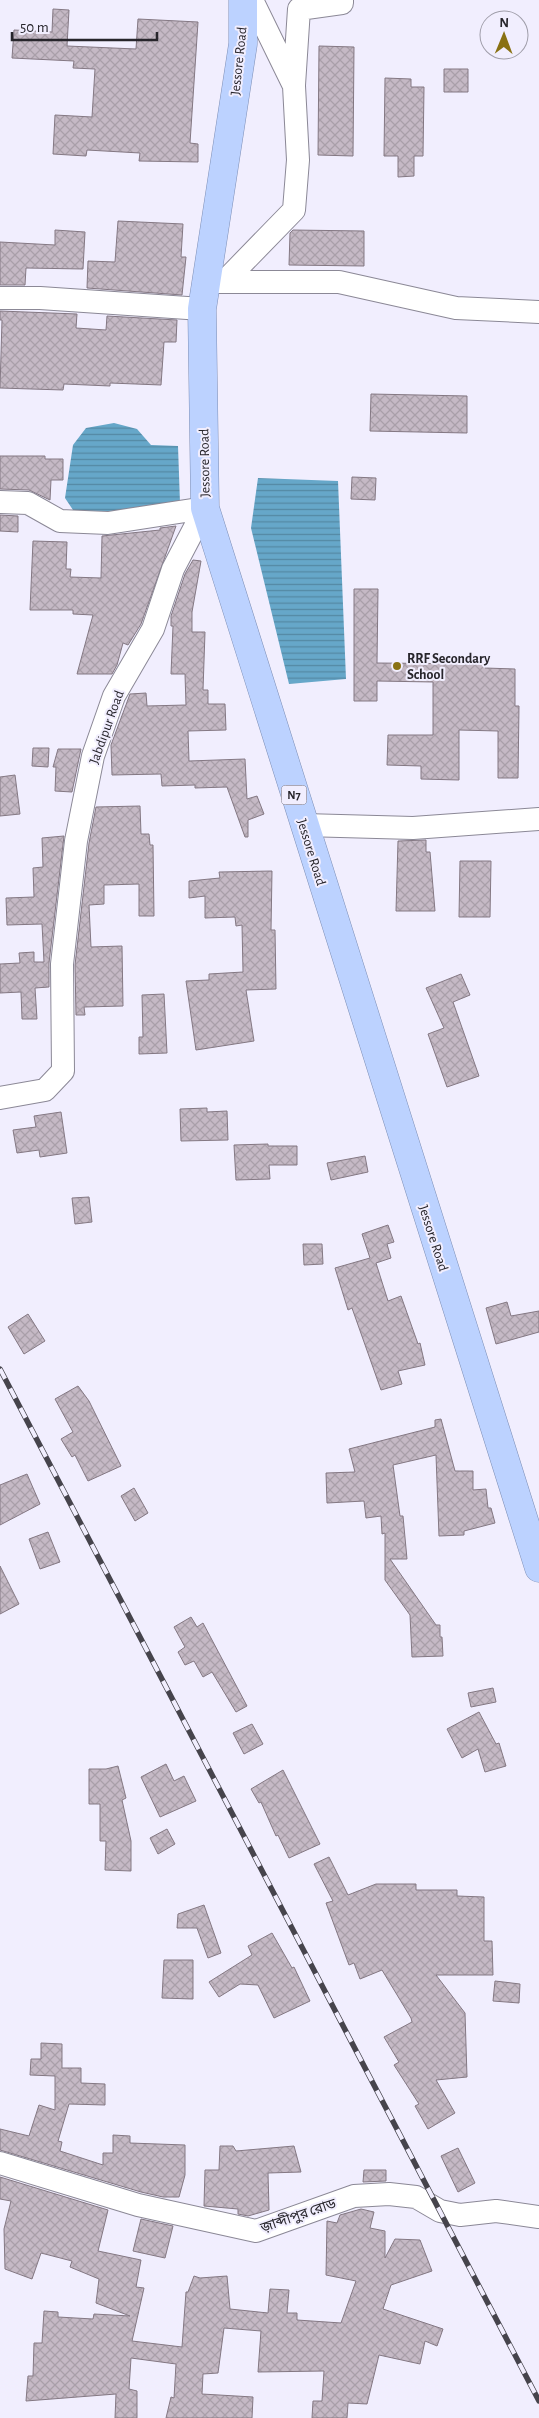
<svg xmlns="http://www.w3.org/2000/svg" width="539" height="2418" viewBox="0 0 539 2418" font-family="'Alegreya Sans','Noto Sans Bengali',sans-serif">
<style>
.water{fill:url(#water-rules)}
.building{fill:url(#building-cross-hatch);stroke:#847883}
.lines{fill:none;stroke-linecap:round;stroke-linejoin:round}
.minor-casing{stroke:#8b8896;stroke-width:24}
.trunk-casing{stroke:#7d8eb5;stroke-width:29}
.minor{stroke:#fff;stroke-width:22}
.trunk{stroke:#bcd2ff;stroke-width:28}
.rail-casing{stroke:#46444c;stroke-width:5.5}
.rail{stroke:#f1eefe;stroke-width:4;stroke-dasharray:11;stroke-linecap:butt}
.poi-dot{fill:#897113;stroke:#f1eefe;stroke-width:2}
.labels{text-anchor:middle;stroke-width:4;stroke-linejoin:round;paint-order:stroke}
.shield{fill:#f1eefe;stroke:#64616a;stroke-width:1}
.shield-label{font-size:12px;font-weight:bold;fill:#27252b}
.street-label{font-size:14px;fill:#27252b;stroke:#f1eefe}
.poi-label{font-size:14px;font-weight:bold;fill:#27252b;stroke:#f1eefe;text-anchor:start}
</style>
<defs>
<pattern id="water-rules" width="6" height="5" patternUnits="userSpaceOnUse" patternTransform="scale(1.25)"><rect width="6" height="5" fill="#66a7c9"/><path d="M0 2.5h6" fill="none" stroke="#5488a3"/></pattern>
<pattern id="building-cross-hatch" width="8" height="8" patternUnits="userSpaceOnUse" patternTransform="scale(1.25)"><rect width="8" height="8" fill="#c5b9c5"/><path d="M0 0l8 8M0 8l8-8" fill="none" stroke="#a99fa9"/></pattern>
</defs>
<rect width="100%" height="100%" fill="#f1eefe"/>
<!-- water -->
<path class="water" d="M114,423L137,429L151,445L178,446L180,503L132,511L75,513L65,498L73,445L86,428Z
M258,478L338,481L346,679L289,684L251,528Z"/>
<!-- building -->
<path class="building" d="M53,9L69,10L67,46L136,49L138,19L198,22L190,143L198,144V162L139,161L140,153L87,150L86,156L53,154L55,115L92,117L95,69L73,68L74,61L12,58L14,30L52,32Z
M319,46L354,47L353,156L318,155Z
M444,69H468V92H444Z
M385,78L411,79V87H424L423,156H414V176L398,177V156H384Z
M118,221L183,224L181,257H186L182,295L87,288L88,261L115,262Z
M55,230L85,232L83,269L26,268L25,285H0V242L55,245Z
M293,230L364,231V266L289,265L290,233Z
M0,311L77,314L76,328L106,330L107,316L177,320L176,342H164L161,385L110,383V386L64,384L63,390L0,388L2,320H0Z
M371,394L467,396V433L370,431Z
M0,456H45V459H63V480H51L50,500L29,490L0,489Z
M352,477L376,478L375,500L351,499Z
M0,515L18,516V532L0,531Z
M176,526L141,624L128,645L123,643L117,665L112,674H77L93,615L73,614V610H30L33,541L67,542L66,569H71L70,577L101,578L102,536L160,530V528Z
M193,560L201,561L192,612V632H205L203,690H208V704H225L226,730L188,731L189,761L245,759L247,799L257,796L264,814L248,820V837H245L227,787L195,788V785L162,786L161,774L112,775L111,745L130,694L146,693L147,706L186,705L185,674H171L173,626H171V616L185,574Z
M354,589H378L377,663L485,664V668L515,669V706H519L518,778H498V731L459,730V780L421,779V766L387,765L388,735H433V682L377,681V701H354Z
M33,748H49L48,767L32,766Z
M58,749H81L72,792L55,791L56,767H53Z
M15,775L20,814L0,816V777Z
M140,806L141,834H149L150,845H153L154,916H139V884L104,885V904L89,905L91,947L122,946L123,1006L84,1007L85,1015H76L75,965L89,843L96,807Z
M64,836L49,963V987L35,988L37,1019H22L21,992L0,993V964L20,963L19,953L34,952V962H44L42,924L7,925L6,898L34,897L33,868L43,867L42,838Z
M426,840V852H430L435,911H396L398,841Z
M460,861H491L490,917H459Z
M272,871L271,930H275L276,989L246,990L254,1041L196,1050L186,981L209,980V974L243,972L242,925L236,926L235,917L205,918V896L189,898V881L220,878L219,872Z
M461,974L470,995L453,1002L479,1076L447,1087L428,1034L444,1028L426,988Z
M164,994L167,1053L139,1054V1037H143L142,995Z
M207,1108V1112L227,1111L228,1140L181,1141L180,1109Z
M61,1112L67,1153L40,1157L39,1150L17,1153L13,1130L36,1127L34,1116Z
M268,1144V1146H297V1165H269L270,1179L236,1180L234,1145Z
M365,1156L368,1172L331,1180L327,1163Z
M89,1197L92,1222L75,1224L72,1198Z
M388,1225L394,1242L387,1244L391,1258L376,1263L388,1301L401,1296L418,1344L420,1343L425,1365L398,1371L402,1384L381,1390L352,1308L348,1310L335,1268L370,1258L362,1234Z
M303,1244H322L323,1264L304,1265Z
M507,1302L511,1316L539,1311V1332L496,1344L486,1308Z
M28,1314L45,1341L24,1354L8,1327Z
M78,1386L89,1401L121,1466L88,1481L75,1455L72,1457L61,1439L73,1432L55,1399Z
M441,1419L455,1471H473V1490L486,1489L488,1508H491L495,1523L464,1531V1535L439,1536L436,1455L393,1465L400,1516H403L407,1559H390L436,1625H440V1637H442L443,1656L412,1657L410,1615L385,1580V1533L382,1534L381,1516L366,1518L364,1501L327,1503L326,1473L355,1472L349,1449L435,1427V1420Z
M27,1474L40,1504L0,1525V1485Z
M134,1488L148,1513L135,1521L121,1496Z
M48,1532L60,1562L40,1569L29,1539Z
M0,1566L19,1604L0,1614Z
M191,1617L197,1627L203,1623L247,1706L236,1712L212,1672L203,1677L194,1661L185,1665L178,1652L185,1647L174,1627Z
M493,1688L496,1702L471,1707L468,1693Z
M479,1712L496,1744L499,1743L506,1766L485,1772L478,1749L462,1758L447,1729Z
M252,1724L263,1744L244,1754L233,1733Z
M166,1764L174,1781L184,1776L196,1801L160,1817L141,1777Z
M118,1766L126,1798L122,1800L131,1841V1871L105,1870L106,1841H100V1804H89V1769H106Z
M283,1770L320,1844L289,1858L278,1835L276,1836L261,1802L259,1803L251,1789Z
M167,1829L175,1844L158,1854L150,1838Z
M329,1857L348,1895L376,1884H416V1890H457V1896L484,1897V1941H492L493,1975H436L465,2013L467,2077L436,2080L455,2113L428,2129L415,2106L419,2104L394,2065L399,2062L384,2037L412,2022L411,2018L382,1970L360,1979L354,1963L349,1965L326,1903L333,1901L314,1864Z
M204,1905L221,1953L208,1958L197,1928H177L178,1914Z
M272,1933L292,1968L294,1967L310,2001L274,2018L258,1985L240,1984L219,1997L209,1982L252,1955L248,1946Z
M164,1960H193V1999L162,1998Z
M495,1981L520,1984L519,2003L493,2001Z
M41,2043L62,2044V2068H81V2083L105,2084V2105L69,2104L58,2141L62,2142L60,2151L103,2165V2153H113V2135L130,2136V2143L185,2145V2175L179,2197H163L141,2192L0,2150V2129L29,2136L39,2105L55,2110V2076L30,2075L31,2059H41Z
M220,2146H233L236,2151L294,2146L301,2172L268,2173L269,2210L248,2216L238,2214V2209L204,2206L205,2170H219Z
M458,2148L475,2183L458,2192L441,2156Z
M364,2170H386V2181L363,2182Z
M0,2177L108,2210L98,2251L141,2260L136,2287L144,2288L132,2341L182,2347L186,2292H188L194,2276L200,2278L227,2276L230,2309L268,2313L270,2289L289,2290L287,2313H297V2320L341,2323L356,2281L326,2275L327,2221L337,2223L340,2215L361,2209L374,2212L370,2228L385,2231V2258L395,2239L420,2240L432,2271L391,2285L383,2309L443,2329L437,2346L425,2341L420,2364L379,2355L367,2404L348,2403L347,2418H312L313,2401H322L324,2371L258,2372L261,2331L224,2328L218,2373L203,2374L202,2394L253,2397L252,2418H166L171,2397L174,2398L176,2364L131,2358L129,2389L137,2391V2418H115L116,2394L26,2401L28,2376H33L34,2343H42L44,2311L58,2312V2317L93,2319L94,2314L130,2316L96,2303L99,2279L70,2267L72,2261L41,2253L32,2279L5,2269L4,2229L11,2201L0,2199Z
M141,2219L173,2226L165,2258L133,2251Z"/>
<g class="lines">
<!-- minor casing -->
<g class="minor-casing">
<path id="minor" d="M294,85L299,9L342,3V0
M207,282H339L456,308L539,312
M224,282L294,210L298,160L294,86L252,0
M0,298H40L202,309
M0,502L28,503L60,521L108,523L205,508L173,569L153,629L114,696L93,756L76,841L62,964L63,1071L45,1090L0,1098
M304,825L413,828L539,819
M0,2163L138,2205L256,2231L354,2196L389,2194L416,2197L440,2211L460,2215L496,2211L539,2217"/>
</g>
<!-- trunk casing -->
<g class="trunk-casing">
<path id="trunk" d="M243,0V44L202,309L205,508L539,1568"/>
</g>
<!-- minor -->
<use href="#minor" class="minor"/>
<!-- trunk -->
<use href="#trunk" class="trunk"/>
<!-- rail casing -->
<g class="rail-casing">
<path id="rail" d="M0,1369L539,2401"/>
</g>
<!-- rail -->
<use href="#rail" class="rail"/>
</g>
<!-- markers -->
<circle class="poi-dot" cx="397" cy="666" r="5"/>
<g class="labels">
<!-- shield labels -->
<rect class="shield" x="281.5" y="785.5" width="25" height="19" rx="4"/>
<g class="shield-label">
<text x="294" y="799">N7</text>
</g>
<!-- street labels -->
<g class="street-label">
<text transform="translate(238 61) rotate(-84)" y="5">Jessore Road</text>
<text transform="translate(204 463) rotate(-91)" y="5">Jessore Road</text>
<text transform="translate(106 727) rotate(-70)" y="5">Jabdipur Road</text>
<text transform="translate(312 852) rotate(73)" y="5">Jessore Road</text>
<text transform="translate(434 1238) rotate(72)" y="5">Jessore Road</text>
<text transform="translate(298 2215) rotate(-19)" y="5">জ়াব্দীপুর রোড</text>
</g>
<!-- poi labels -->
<g class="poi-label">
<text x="407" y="663">RRF Secondary<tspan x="407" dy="16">School</tspan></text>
</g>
</g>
<!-- north arrow -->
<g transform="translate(504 35) rotate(1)"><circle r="24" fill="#f1eefe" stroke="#a09eaa"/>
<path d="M0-4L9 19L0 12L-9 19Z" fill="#897113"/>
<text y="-8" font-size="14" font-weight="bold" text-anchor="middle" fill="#27252b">N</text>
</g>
<!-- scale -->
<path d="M12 32v8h145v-8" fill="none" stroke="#27252b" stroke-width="2.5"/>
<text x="20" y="32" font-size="15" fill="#27252b" stroke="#f1eefe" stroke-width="4" paint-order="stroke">50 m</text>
</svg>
